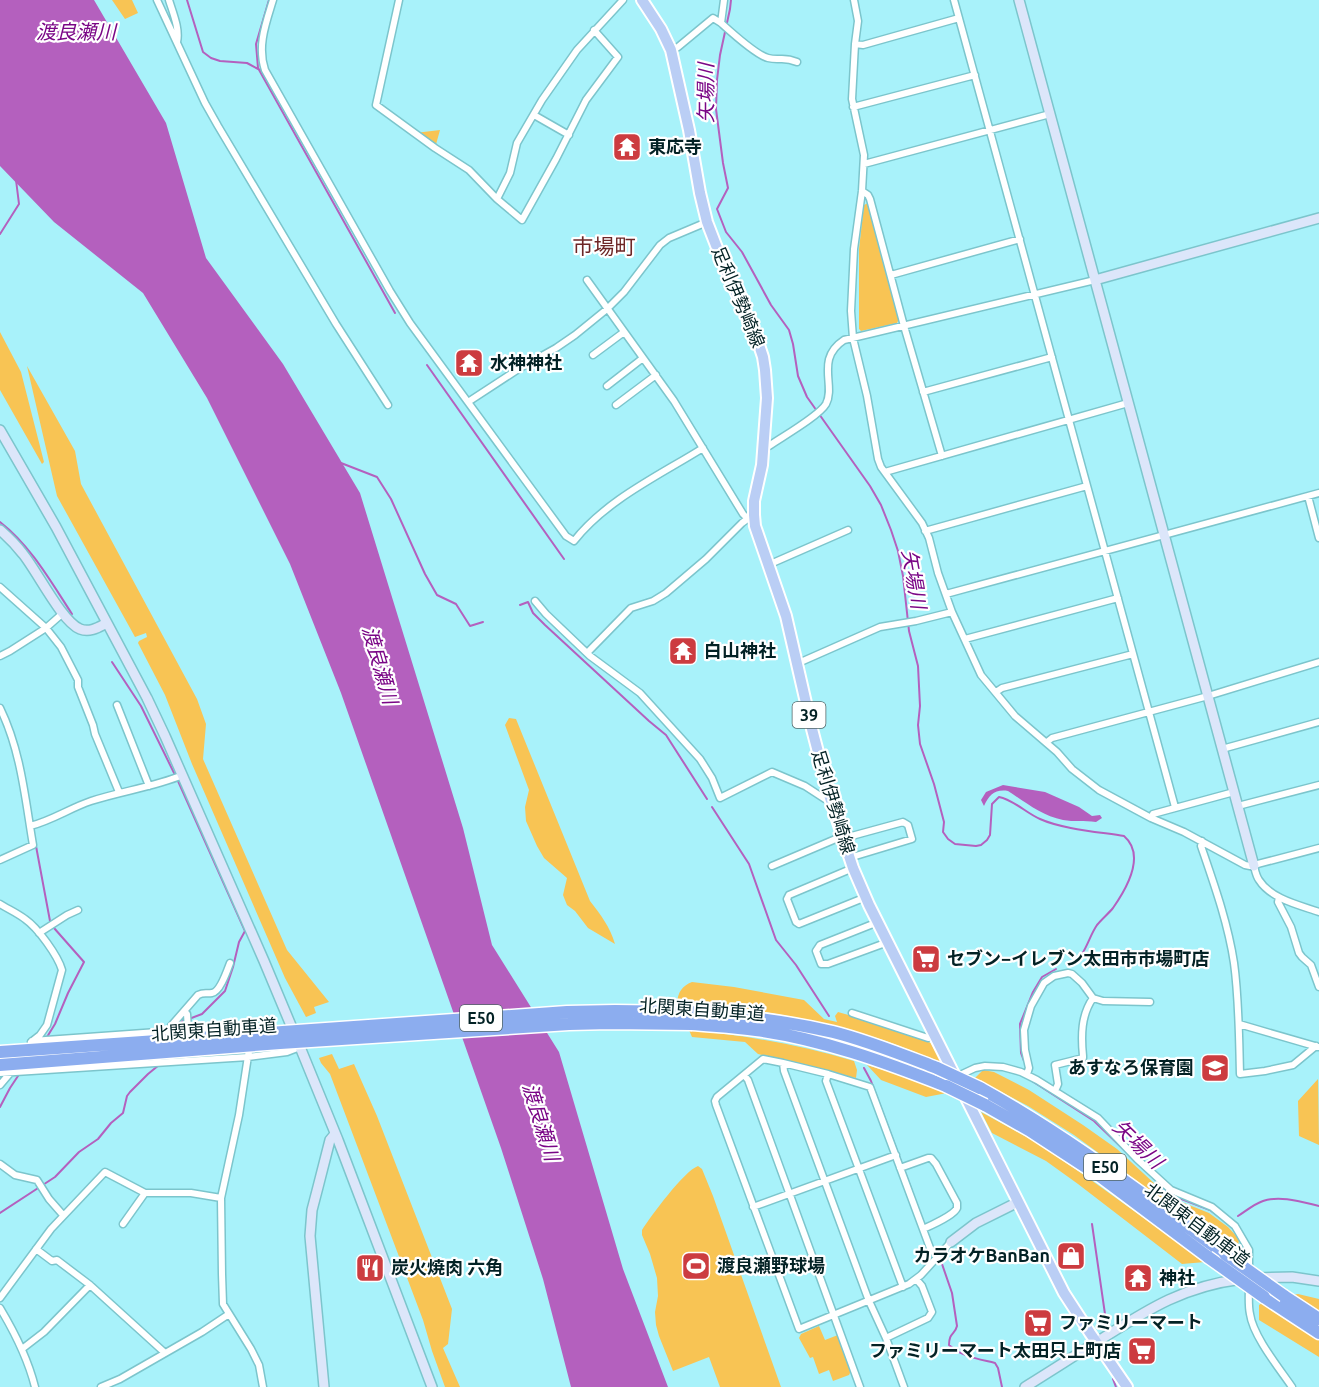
<svg xmlns="http://www.w3.org/2000/svg" width="1319" height="1387" viewBox="0 0 1319 1387" font-family="Ubuntu,'Noto Sans JP',sans-serif">
<style>
.green{fill:#f8c454}
.water{fill:#b460be}
.lines{fill:none;stroke-linecap:round;stroke-linejoin:round}
.stream{stroke:#b460be;stroke-width:2}
.street-casing{stroke:#7cc5cc;stroke-width:9}
.secondary-casing{stroke:#7cc5cc;stroke-width:12}
.primary-casing{stroke:#fff;stroke-width:14}
.highway-casing{stroke:#fff;stroke-width:15}
.street{stroke:#fff;stroke-width:6}
.secondary{stroke:#dce6fa;stroke-width:9}
.primary{stroke:#bacef5;stroke-width:10}
.highway{stroke:#8cadef;stroke-width:12}
.highway-bridge-casing{stroke:#fff;stroke-width:15;stroke-linecap:butt}
.highway-bridge{stroke:#8cadef;stroke-width:12}
.labels{text-anchor:middle;stroke-width:4.5;stroke-linejoin:round;paint-order:stroke}
.shield{fill:#fff;stroke:#4f6466;stroke-width:1.5}
.shield-label{font-size:16px;font-weight:bold;fill:#032225}
.poi-label{font-size:18px;font-weight:bold;fill:#032225;stroke:#fff;text-anchor:start}
.street-label{font-size:18px;fill:#032225;stroke:#fff}
.water-label{font-size:20px;font-style:italic;fill:#7a0686;stroke:#fff}
.quarter-label{font-size:21px;fill:#6c2626;stroke:#fff}
</style>
<rect width="100%" height="100%" fill="#a8f2fa"/>
<!-- green -->
<path class="green" d="M112,0H132L138,13L125,19Z
M440,130L435,148L415,133Z
M868,203L899,319L897,323L861,331L859,329V249L864,205Z
M0,332L21,372L44,462L42,464L0,390Z
M27,366L75,451L81,484L197,699L206,724L203,759L287,950L329,1002L314,1007L316,1013L306,1017L285,978L192,764L165,695L138,643L139,641L147,637L146,633L135,637L57,496Z
M509,718L516,719L590,901C601,915 610,927 615,944L588,928L575,911L567,905L563,895L567,878L544,858L537,846L526,821L525,807L529,790L505,725Z
M692,982L734,987L804,1000L824,1019L837,1022L835,1016L838,1012L873,1022L931,1043L941,1062L886,1041L849,1030L799,1018L742,1008L696,1003L690,1005L677,1003C678,992 682,986 692,982Z
M689,1030C744,1035 800,1045 854,1061L857,1070L856,1078L758,1054L745,1042L692,1037Z
M332,1054L339,1069L354,1064L377,1116L452,1309L448,1344L443,1348L460,1387H445L432,1351L423,1320L330,1074L321,1063L319,1058Z
M867,1065L890,1072L947,1093L926,1097L881,1080Z
M983,1070L994,1072L1029,1090L1083,1125L1117,1149L1169,1197L1209,1213L1228,1227L1239,1239C1239,1244 1237,1247 1233,1251L1224,1245L1074,1135L1028,1106L975,1078Z
M1318,1079L1319,1145L1299,1136L1298,1101Z
M981,1112L1034,1141L1084,1175L1205,1262L1182,1264L1078,1184L1046,1161L992,1133Z
M698,1166L702,1169L713,1196L781,1387H720L709,1357L673,1371L659,1336L656,1325L655,1312L658,1296L657,1278L650,1254L642,1235V1230C651,1216 684,1171 698,1166Z
M1298,1294L1319,1299V1311L1293,1295Z
M1262,1303L1319,1340V1357L1259,1320V1305Z
M819,1326L825,1340L838,1335L851,1371L849,1375L833,1381L829,1370L819,1374L813,1357L810,1358L799,1338L801,1334Z"/>
<!-- water -->
<path class="water" d="M0,0H94L166,123L206,258L283,364L360,493L463,828L492,945L559,1052L623,1269L668,1387H571L543,1279L501,1148L341,693L290,564L207,398L143,293L54,222L0,166Z
M1003,785L1045,792L1079,807L1092,816L1100,815L1102,818L1096,822C1084,820 1074,822 1063,820C1042,816 1025,802 1008,791C995,789 989,795 984,806L981,800L986,792Z"/>
<g class="lines">
<!-- stream -->
<path class="stream" d="M187,0L203,52L211,58L220,61L247,63L260,70
M269,0L256,44L258,68L395,313
M731,0L730,9L720,55L717,80L716,109L723,163L728,188L717,209L726,232L742,252L771,305L789,330L793,344L798,376L807,397L870,486L881,505L891,530L898,551L903,576L909,631L918,666L920,706L918,725L920,744L934,784L944,822L943,832L948,839L955,844L976,846L981,845L987,840L990,835L992,804L999,797C1014,800 1026,813 1040,819C1062,829 1099,832 1124,836C1146,855 1127,888 1113,908C1108,914 1102,919 1097,925C1088,938 1086,955 1072,964
M0,234L19,204L16,180
M427,365L564,559
M341,463L377,477L391,499L425,574L437,595L456,604L470,626L483,622
M0,522C31,546 51,582 72,614
M520,605L528,602L533,613L545,625L649,721L666,735L707,799
M112,662L141,706L178,781L245,931L239,942L233,967L225,991L202,1014L181,1022L178,1028
M712,807L749,864L776,940L796,965L829,1016
M36,846L50,921L54,928L84,962L68,993L55,1024L47,1037
M1024,1061L1021,1053L1020,1024L1033,992L1042,977L1056,969
M864,1068L871,1081L912,1191
M1032,1081L1094,1121L1171,1195L1210,1210L1221,1218
M0,1107L10,1088L20,1073
M0,1213L55,1177L79,1152L98,1139L111,1123L123,1113L127,1096L130,1092L148,1074L159,1065
M1238,1216C1246,1211 1254,1204 1263,1201C1280,1195 1302,1202 1319,1206
M1092,1224L1106,1321
M942,1264L952,1293L957,1326C955,1335 949,1332 949,1345C962,1357 979,1359 995,1363L998,1368L1002,1387
M1113,1379L1116,1387"/>
<!-- street casing -->
<g class="street-casing">
<path id="street" d="M157,0L205,103L218,126L336,324L388,405
M169,0C173,13 180,29 177,42
M273,0C266,23 257,46 265,70L390,291L410,323L566,536L574,541C606,500 660,475 703,448
M399,0L376,105L435,148L469,170L497,199L522,220L556,159L586,100L618,57L594,30
M854,0L858,21L855,44L852,99L864,155L862,191L854,249L851,311L853,338L867,396L878,459L881,467L922,523L929,538L938,573L952,612L981,675L1015,716L1057,752L1072,769L1099,790L1151,818L1184,832L1245,865L1250,866L1319,848
M954,0L1175,807
M721,23L724,0
M855,44L863,45L959,18
M671,50L678,47L713,18L721,23C731,32 756,55 768,58C780,61 783,56 797,62
M853,107L975,75
M534,115L569,135
M864,164L1050,114
M862,191L868,195L870,199L904,326L942,456
M497,199L510,173L517,143L542,100L577,50L623,0
M891,275L1020,239
M587,280L674,401L743,514L747,518
M593,355L624,332
M607,386L643,358
M923,392L1052,357
M468,402L520,368L556,348L575,335L607,309L624,292L660,245L669,238L707,222
M616,405L656,375
M763,446H769C782,437 819,416 826,404C836,385 815,359 844,340L1095,280
M885,472L1128,403
M1308,496L1319,538
M925,531L1087,486
M768,565L848,530
M0,587L46,628L10,651L0,656
M946,594L1319,493
M535,601L546,614L590,656L640,693L700,759L712,778L720,798L772,772L805,786L825,799L830,798
M63,613L46,628L61,647L78,680V687L93,725L95,734L119,792
M965,639L1118,598
M587,653L631,608L653,601L666,593L706,559L742,523L750,517
M797,662L803,661L880,627L916,621L952,612
M996,692L1002,688L1133,654
M117,705L149,786
M0,708C21,751 25,798 33,845L0,860
M1047,742L1052,738L1208,696L1319,662
M1222,749L1319,722
M1238,806L1319,785
M1151,818L1153,814L1234,792
M30,826C51,821 70,808 91,801C122,791 153,787 183,775
M1202,841L1201,846C1214,884 1228,923 1234,963C1239,999 1239,1037 1240,1074L1265,1071L1293,1065L1316,1046
M772,866L838,838L848,837L903,822L908,825L912,839L849,858
M1254,866C1255,870 1256,876 1259,880C1271,899 1299,905 1319,912
M853,868L789,895L787,899L796,922L799,924L866,897
M1279,897L1278,902L1291,927L1299,953L1302,957L1311,965L1319,987
M0,904C8,909 17,913 25,919C38,928 58,956 62,970L47,1025L40,1035L31,1042
M878,922L820,945L816,951L821,964H828L888,942
M39,933L67,915L78,910
M184,1011L187,1014L188,1030
M852,1013L922,1036L928,1038L934,1035
M1239,1024L1318,1047
M171,1026L198,995C204,992 206,994 212,993C220,992 227,971 230,963
M32,1041L255,1025L252,1033
M250,1043L239,1115L221,1198L222,1274L223,1304L251,1349L259,1365L263,1387
M783,1063L784,1071L869,1301L886,1338L904,1387
M0,1073L248,1057L287,1052L300,1047
M828,1074L826,1081L903,1287
M1027,1074L1029,1068L1025,1050L1024,1030L1031,1006L1044,983L1054,976L1068,973L1072,974L1082,983L1093,998L1103,1001L1150,1002
M744,1075L748,1080L860,1387
M958,1076L975,1068L985,1066L1003,1067L1021,1072L1037,1080L1098,1118L1137,1159L1171,1190L1212,1207L1235,1226L1249,1250V1272
M0,1085L11,1072L25,1050
M1055,1091L1058,1084L1055,1065L1083,1058V1056C1081,1036 1081,1015 1093,998
M0,1164L15,1175L37,1180L49,1199L63,1215
M900,1168L928,1158H931L936,1164L957,1203C957,1205 957,1206 957,1208C954,1215 930,1226 923,1229
M753,1207L896,1155
M123,1224L145,1193
M937,1256L930,1248L870,1087L828,1074L783,1063L763,1059L717,1097L715,1101L716,1105L799,1329L909,1284L921,1275L951,1242
M90,1285L165,1353
M1249,1286C1249,1295 1248,1305 1250,1314C1253,1336 1279,1368 1292,1387
M0,1298L51,1229L105,1172L145,1193H191L221,1198
M0,1308C15,1333 28,1359 35,1387
M886,1338L928,1318L932,1312L922,1286L916,1279
M22,1349L44,1332L90,1285L57,1260L52,1261L36,1249
M101,1387L120,1379L202,1332L229,1314"/>
</g>
<!-- secondary casing -->
<g class="secondary-casing">
<path id="secondary" d="M1019,0L1254,866
M1095,280L1319,218
M0,430L56,527L147,698L165,736L264,961L300,1047L338,1140L432,1387
M0,530C8,537 16,545 23,554C37,571 62,622 80,629C90,633 99,627 107,623
M951,1242L976,1223L1018,1202
M1256,1278L1292,1277L1319,1281
M324,1387L310,1236L312,1210L318,1187L330,1140L335,1134
M1025,1387C1051,1371 1077,1354 1103,1338C1150,1308 1185,1286 1242,1279"/>
</g>
<!-- primary casing -->
<g class="primary-casing">
<path id="primary" d="M642,0L661,29L671,50L689,130L700,193L707,222L724,266L757,339L763,357L765,370L767,398L762,465L754,501V515L755,526L786,616L812,729L830,798L853,868L869,905L1064,1293L1090,1333L1127,1387"/>
</g>
<!-- highway casing -->
<g class="highway-casing">
<path id="highway" d="M688,1012C737,1015 785,1021 833,1032C869,1041 903,1055 937,1068
M692,1024C713,1026 735,1027 756,1030C822,1039 885,1062 946,1086
M980,1088C1067,1136 1145,1196 1225,1254
M985,1105L1029,1130L1101,1177L1208,1257
M1284,1296L1319,1319
M1264,1297L1319,1333"/>
</g>
<!-- street -->
<use href="#street" class="street"/>
<!-- secondary -->
<use href="#secondary" class="secondary"/>
<!-- primary -->
<use href="#primary" class="primary"/>
<!-- highway -->
<use href="#highway" class="highway"/>
<!-- highway-bridge casing -->
<g class="highway-bridge-casing">
<path id="highway-bridge" d="M0,1052L567,1012L615,1011L688,1012
M0,1065L280,1043L569,1024L610,1023L692,1024
M937,1068L980,1088
M946,1086L985,1105
M1225,1254L1284,1296
M1208,1257L1264,1297"/>
</g>
<!-- highway-bridge -->
<use href="#highway-bridge" class="highway-bridge"/>
</g>
<!-- icons -->
<defs>
<g id="temple-square" transform="scale(1.5)"><rect x="-9" y="-9" width="18" height="18" rx="4" fill="#cc3c40" stroke="#fff"/><path d="M0-6L5-2H3V0L6.5 2.5H4V6H1.5V3h-3V6H-4V2.5H-6.5L-3 0V-2H-5Z" fill="#fff"/></g>
<g id="supermarket-square" transform="scale(1.5)"><rect x="-9" y="-9" width="18" height="18" rx="4" fill="#cc3c40" stroke="#fff"/><path d="M-6-5.5h2.5l.6 2H6L4.5 2H-2.5L-4.4-4H-6ZM-1.5 3.2a1.3 1.3 0 1 0 .1 0ZM3 3.2a1.3 1.3 0 1 0 .1 0Z" fill="#fff"/></g>
<g id="school-square" transform="scale(1.5)"><rect x="-9" y="-9" width="18" height="18" rx="4" fill="#cc3c40" stroke="#fff"/><path d="M0-5L7-2L0 1L-7-2ZM-4 1L0 2.5L4 1V4Q0 6-4 4Z" fill="#fff"/></g>
<g id="shop-square" transform="scale(1.5)"><rect x="-9" y="-9" width="18" height="18" rx="4" fill="#cc3c40" stroke="#fff"/><path d="M-5-2.5h2.3a2.7 3.5 0 0 1 5.4 0H5L5.5 6h-11ZM-1.5-2.5h3a1.5 2.3 0 0 0-3 0Z" fill="#fff"/></g>
<g id="stadium-square" transform="scale(1.5)"><rect x="-9" y="-9" width="18" height="18" rx="4" fill="#cc3c40" stroke="#fff"/><path d="M0-5a6.5 5 0 1 0 0 10a6.5 5 0 1 0 0-10ZM-3.5-1.8h7v3.6h-7Z" fill="#fff"/></g>
<g id="restaurant-square" transform="scale(1.5)"><rect x="-9" y="-9" width="18" height="18" rx="4" fill="#cc3c40" stroke="#fff"/><path d="M-5-6h1v4h1v-4h1v4h1v-4h1v5L-1.5 .5V6h-2V.5L-5-1ZM5-6V6H3V1.5H1.5Q1.5-4 5-6Z" fill="#fff"/></g>
</defs>
<g fill-rule="evenodd">
<use href="#temple-square" x="627" y="147"/>
<use href="#temple-square" x="469" y="363"/>
<use href="#temple-square" x="683" y="651"/>
<use href="#supermarket-square" x="926" y="959"/>
<use href="#school-square" x="1215" y="1068"/>
<use href="#shop-square" x="1071" y="1256"/>
<use href="#stadium-square" x="696" y="1266"/>
<use href="#restaurant-square" x="370" y="1268"/>
<use href="#temple-square" x="1138" y="1278"/>
<use href="#supermarket-square" x="1038" y="1323"/>
<use href="#supermarket-square" x="1142" y="1351"/>
</g>
<g class="labels">
<!-- shield labels -->
<g class="shield">
<rect x="792.5" y="702" width="33" height="26" rx="4.5"/>
<rect x="460" y="1005" width="42" height="26" rx="4.5"/>
<rect x="1084" y="1154" width="42" height="26" rx="4.5"/>
</g>
<g class="shield-label">
<text x="809" y="721">39</text>
<text x="481" y="1024">E50</text>
<text x="1105" y="1173">E50</text>
</g>
<!-- poi labels -->
<g class="poi-label">
<text x="648" y="153">東応寺</text>
<text x="490" y="369">水神神社</text>
<text x="704" y="657">白山神社</text>
<text x="947" y="965">セブン−イレブン太田市市場町店</text>
<text x="1194" y="1074" text-anchor="end">あすなろ保育園</text>
<text x="1050" y="1262" text-anchor="end">カラオケBanBan</text>
<text x="717" y="1272">渡良瀬野球場</text>
<text x="391" y="1274">炭火焼肉 六角</text>
<text x="1159" y="1284">神社</text>
<text x="1059" y="1329">ファミリーマート</text>
<text x="1121" y="1357" text-anchor="end">ファミリーマート太田只上町店</text>
</g>
<!-- street labels -->
<g class="street-label">
<text transform="translate(738 297) rotate(67)" y="6">足利伊勢崎線</text>
<text transform="translate(833 802) rotate(73)" y="6">足利伊勢崎線</text>
<text transform="translate(702 1010) rotate(4)" y="6">北関東自動車道</text>
<text transform="translate(214 1030) rotate(-4)" y="6">北関東自動車道</text>
<text transform="translate(1197 1225) rotate(37)" y="6">北関東自動車道</text>
</g>
<!-- water labels -->
<g class="water-label">
<text x="76" y="39">渡良瀬川</text>
<text transform="translate(706 93) rotate(-90)" y="7">矢場川</text>
<text transform="translate(914 579) rotate(80)" y="7">矢場川</text>
<text transform="translate(380 665) rotate(74)" y="7">渡良瀬川</text>
<text transform="translate(541 1122) rotate(73)" y="7">渡良瀬川</text>
<text transform="translate(1138 1144) rotate(44)" y="7">矢場川</text>
</g>
<!-- quarter labels -->
<g class="quarter-label">
<text x="604" y="254">市場町</text>
</g>
</g>
</svg>
